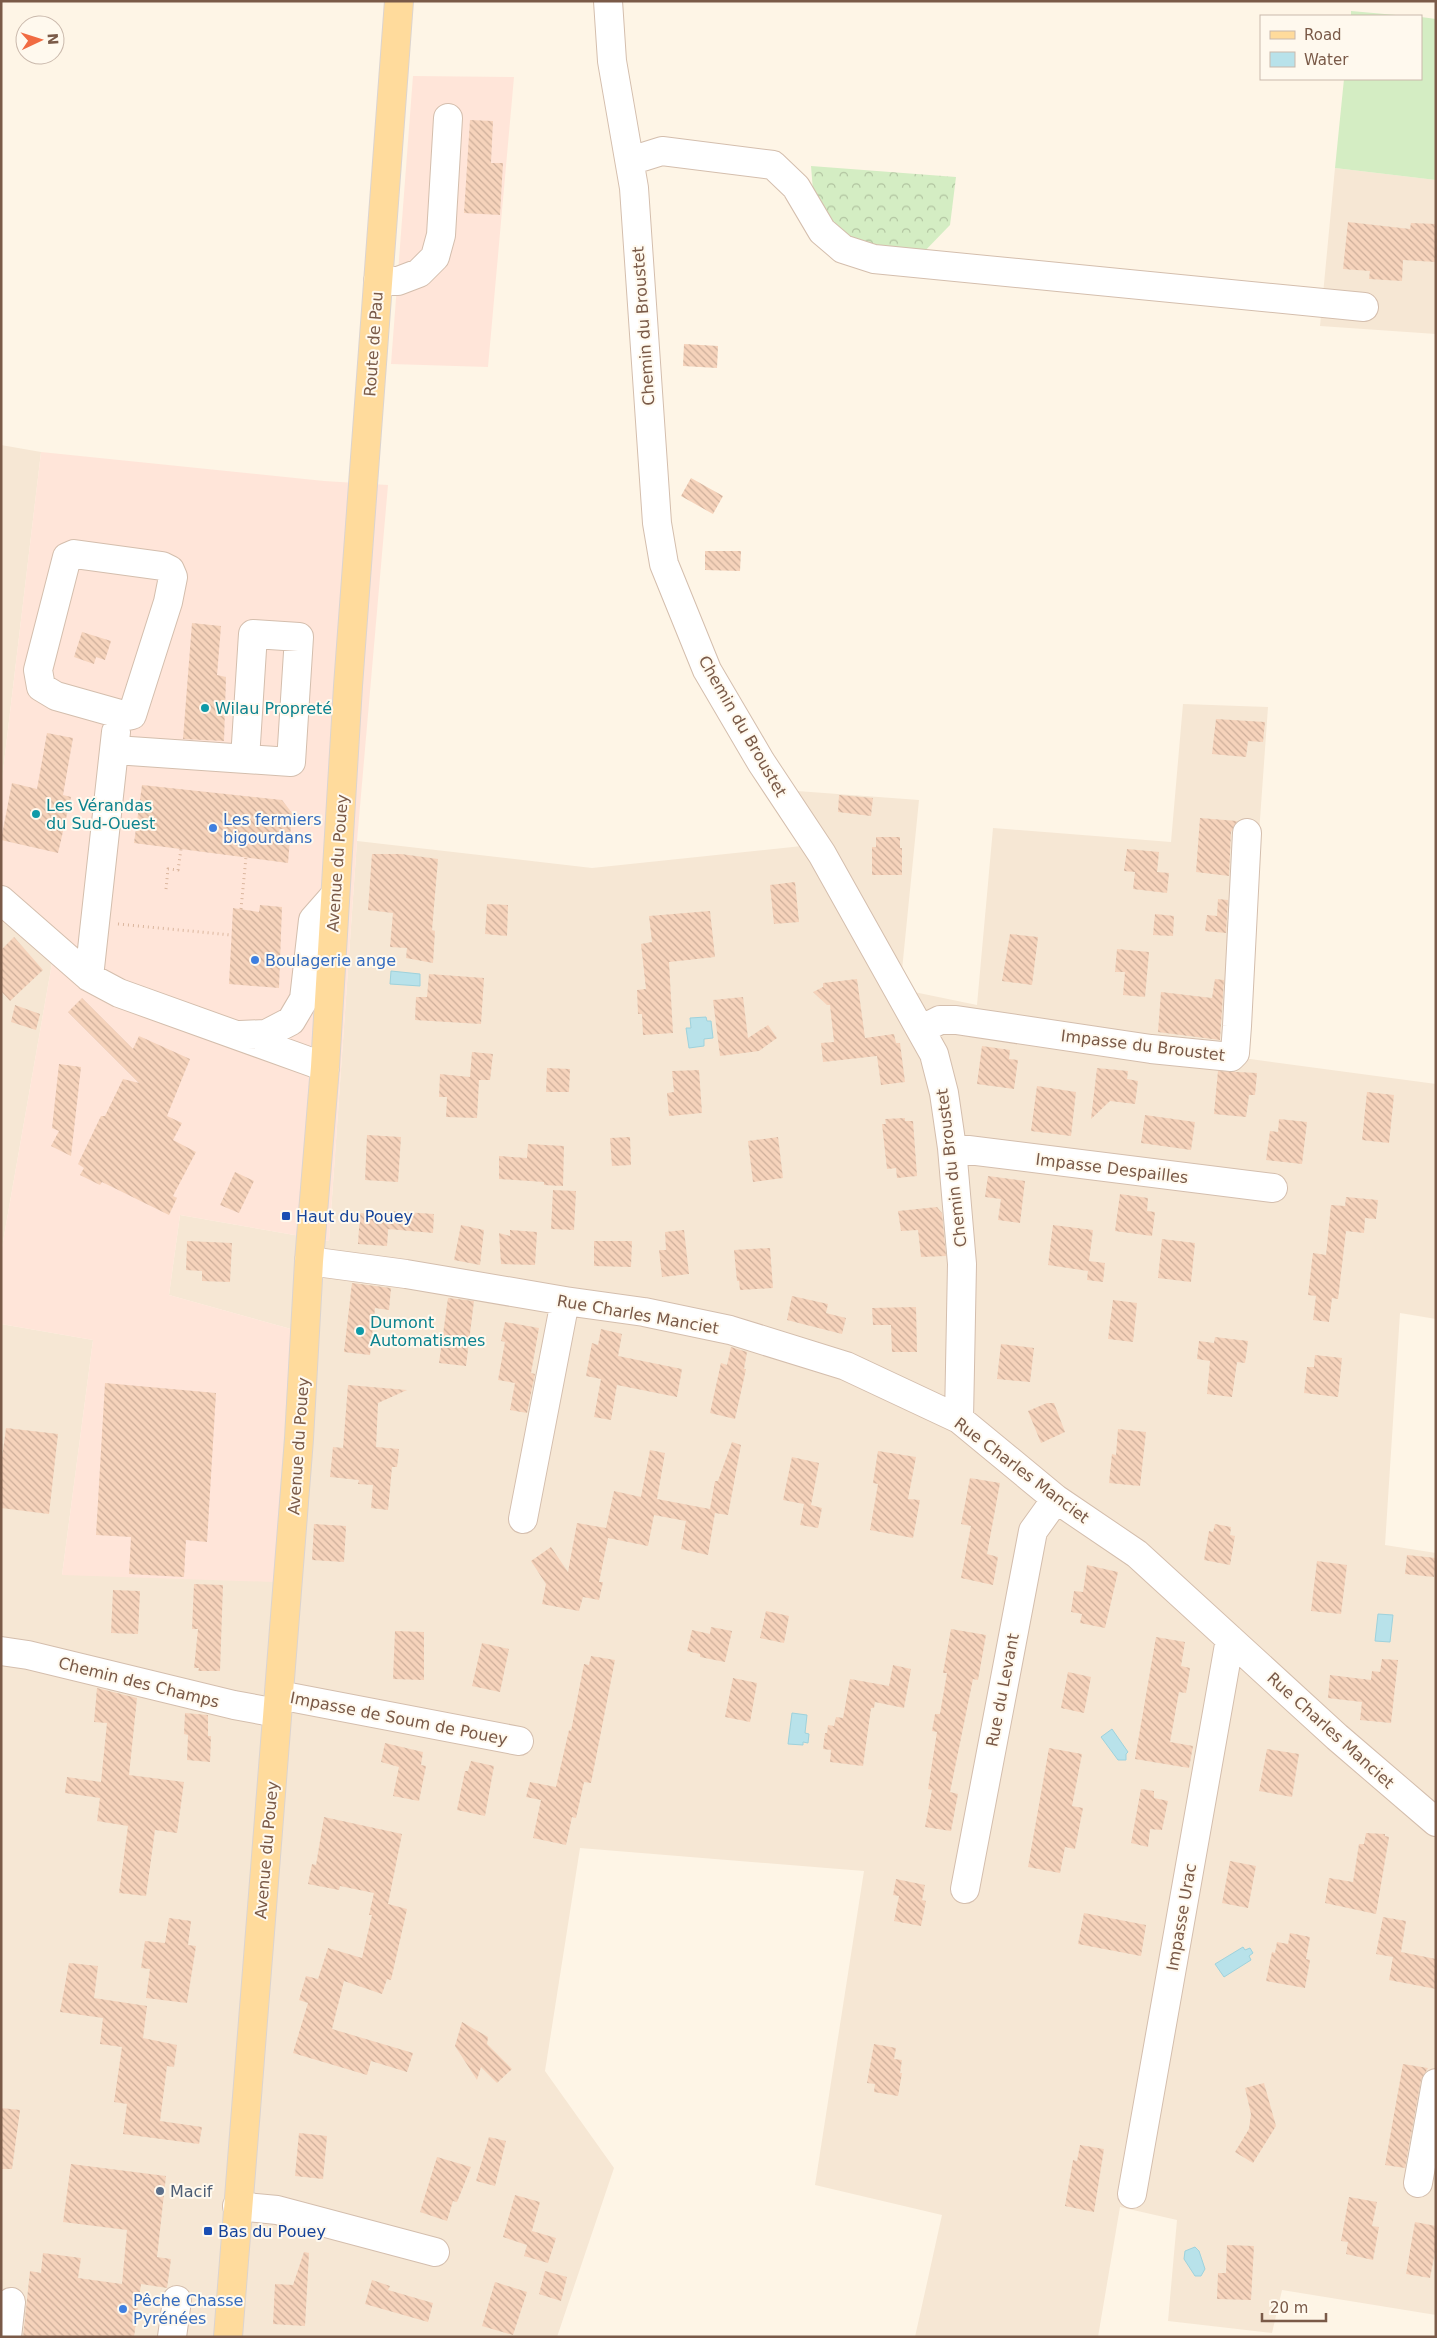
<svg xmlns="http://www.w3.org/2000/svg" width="1437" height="2338" viewBox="0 0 1437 2338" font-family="'DejaVu Sans',sans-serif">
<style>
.residential{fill:#f6e7d4}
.commercial{fill:#ffe5d9}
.grass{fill:#d4edc3}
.forest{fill:url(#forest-crowns)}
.water{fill:#b8e2ea;stroke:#9ed2dc}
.building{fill:url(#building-back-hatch)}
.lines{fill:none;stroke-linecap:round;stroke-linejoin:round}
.minor-casing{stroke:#d4bead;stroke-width:30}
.major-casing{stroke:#dcd4cf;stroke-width:30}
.path{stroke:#dbb69e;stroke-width:3;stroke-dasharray:1 4;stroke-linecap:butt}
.minor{stroke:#fff;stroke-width:28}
.major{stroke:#ffdb9c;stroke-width:28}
.culture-dot{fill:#0f9aa8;stroke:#fff9ee;stroke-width:2}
.shop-dot{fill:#3f7fe0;stroke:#fff9ee;stroke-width:2}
.transit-dot{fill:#1a4fb4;stroke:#fff9ee;stroke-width:2}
.service-dot{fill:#5c6f8a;stroke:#fff9ee;stroke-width:2}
.labels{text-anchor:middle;stroke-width:4;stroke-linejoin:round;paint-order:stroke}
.street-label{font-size:16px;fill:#7a5a48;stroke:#fff9ee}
.culture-label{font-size:16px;fill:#0d838f;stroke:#fff9ee;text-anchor:start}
.shop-label{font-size:16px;fill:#366cbe;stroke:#fff9ee;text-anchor:start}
.transit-label{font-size:16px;fill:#164399;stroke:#fff9ee;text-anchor:start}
.service-label{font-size:16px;fill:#4e5e75;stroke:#fff9ee;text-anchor:start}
</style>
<defs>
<pattern id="forest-crowns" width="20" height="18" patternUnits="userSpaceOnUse" patternTransform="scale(1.25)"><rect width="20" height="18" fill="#d4edc3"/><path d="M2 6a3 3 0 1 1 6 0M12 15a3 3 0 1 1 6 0" fill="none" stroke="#b1c3a0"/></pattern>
<pattern id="building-back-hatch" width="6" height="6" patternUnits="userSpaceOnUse" patternTransform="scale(1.25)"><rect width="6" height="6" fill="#f6d3bb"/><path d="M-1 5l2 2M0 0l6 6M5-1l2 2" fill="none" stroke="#ccae9a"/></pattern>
</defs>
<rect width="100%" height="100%" fill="#fef5e6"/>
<!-- residential -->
<path class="residential" d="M1335,168L1436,180V334L1320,326Z
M1,445L41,452L1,788Z
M1183,704L1268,707L1243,1058L1436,1084V1319L1400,1313L1385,1545L1436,1553V2315L1282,2290L1272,2333L1168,2321L1177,2220L1120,2207L1098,2337H915L942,2215L815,2185L864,1871L580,1848L545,2071L614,2168L557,2337H1V1324L93,1340L62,1575L291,1329L169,1295L180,1215L329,1241L357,841L592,868L802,846L770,789L919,800L902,970L914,992L977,1005L993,828L1171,842Z
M1,909L52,963L1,1253Z"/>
<!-- commercial -->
<path class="commercial" d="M413,76L514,77L488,367L391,364Z
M41,452L324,481L388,485L357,841L329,1241L180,1215L169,1295L291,1329L274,1582L62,1575L93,1340L1,1324V1253L52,963L1,909V788Z"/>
<!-- grass -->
<path class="grass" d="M1351,11L1407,16H1351Z
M1421,17L1436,19V180L1335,168L1344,79H1421Z"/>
<!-- forest -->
<path class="forest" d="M811,166L956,177L950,225L919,257L838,235L814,203Z"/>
<!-- water -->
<path class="water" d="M391,971L420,974V986L390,984Z
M706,1017L707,1021H711L713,1038L704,1039V1046L689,1048L686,1028H691L690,1018Z
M1378,1614L1393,1615L1390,1642L1375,1641Z
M792,1713L807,1715L805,1733L809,1734L808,1743L803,1742V1745L788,1744Z
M1112,1729L1128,1752L1126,1754V1760H1118L1101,1737Z
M1243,1947L1245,1950L1250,1948L1253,1953L1249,1956L1251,1960L1224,1977L1215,1964Z
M1195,2247L1199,2251L1205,2269L1201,2276H1195L1184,2259L1185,2251Z"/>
<!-- building -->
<path class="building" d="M470,120L493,121L491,163H503L500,215L464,213Z
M1348,222L1410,229L1411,223L1436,224V262L1403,260L1402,281L1369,279L1370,271L1343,269Z
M684,344L718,346L717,368L683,366Z
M691,478L723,496L713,514L681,496Z
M705,551H741L740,571L705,570Z
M192,623L221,626L217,675L226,677L224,741L183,739Z
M82,632L111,641L105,660L96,657L94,664L74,657Z
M1216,719L1265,722L1263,742L1248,741L1246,757L1212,754Z
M47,733L73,738L63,795L71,797L58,853L1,840L12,783L37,789Z
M142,785L282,800L292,813L288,863L134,843Z
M839,795L873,798L871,816L838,812Z
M1200,818L1237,821L1231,832L1229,876L1196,872Z
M876,837H900V848H902V875H872V847H876Z
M1127,849L1159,852L1157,872L1169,873L1167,893L1133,889L1135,872L1124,871Z
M372,854H401L438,859L432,930L435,931L433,963L406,958L407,948L390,947L393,913L368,910Z
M795,882L799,922L774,924L770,885Z
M1218,899L1228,900L1226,933L1205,931L1207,915L1217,916Z
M487,904L508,905L507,936L485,934Z
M260,905L282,907L279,988L229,984L233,908L259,912Z
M710,911L715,957L669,962L673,1033L643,1035L642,1014H638L637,990L646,989L641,944L652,942L649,916Z
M1155,914L1174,916L1173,936L1153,935Z
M1010,934L1038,937L1032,985L1002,981Z
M14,937L43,970L10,1001L1,991V950Z
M1117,949L1149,952L1145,997L1123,995L1125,972H1115Z
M429,974L484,978L481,1024L415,1020L416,997H427Z
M857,979L865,1038L894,1034L896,1043H900L905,1082L881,1085L877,1056L823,1062L821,1043L834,1042L830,1005H827L813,992L823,987V983Z
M1215,979L1224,980L1220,1040L1158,1032L1161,992L1212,998Z
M743,997L748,1038L768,1025L777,1038L759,1051L720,1056L713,1000Z
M82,998L133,1049L139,1036L190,1059L167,1116L182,1123L173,1140L196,1152L173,1196L177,1198L169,1215L102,1182L100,1185L80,1175L84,1168L78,1164L101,1116H105L123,1079L139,1083L68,1012Z
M15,1005L40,1014L36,1030L11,1022Z
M982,1046L1010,1050L1009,1059L1018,1060L1014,1089L977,1084Z
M472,1052L493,1054L490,1080H479L477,1118L446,1117L447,1097H439L440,1074L470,1077Z
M59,1064L81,1067L71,1156L51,1146L59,1131L52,1128Z
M547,1068L570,1069L569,1092H546Z
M1097,1068L1128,1071L1127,1079L1138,1081L1135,1104L1110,1101L1091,1119Z
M699,1070L702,1113L669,1116L667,1093L674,1092L672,1071Z
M1218,1071L1257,1073L1255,1095H1249L1246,1117L1214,1114Z
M1037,1086L1076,1092L1071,1136L1031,1131Z
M1367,1092L1394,1095L1389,1143L1362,1140Z
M1145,1115L1195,1122L1191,1150L1141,1143Z
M905,1118V1121H913L917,1176L897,1178L896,1168L887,1169L882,1124H886L885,1119Z
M1279,1119L1307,1122L1302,1164L1266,1160L1270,1131L1278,1132Z
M367,1135L401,1137L398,1182L365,1180Z
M630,1137L631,1165L612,1166L610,1138Z
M778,1137L783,1178L753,1182L748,1141Z
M528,1144L564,1146L563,1186L544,1185V1182L499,1179V1156L527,1158Z
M235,1172L254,1181L239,1213L220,1205Z
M988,1176L1025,1181L1020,1223L998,1220L1001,1199L985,1197Z
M553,1190L576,1191L574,1230L551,1229Z
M1120,1194L1148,1198L1147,1211L1155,1212L1152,1236L1115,1231Z
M1346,1197L1378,1200L1376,1219L1365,1218L1364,1233L1346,1231L1338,1299L1332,1298L1329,1322L1313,1320L1316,1296L1308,1295L1313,1253L1326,1255L1331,1205L1345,1206Z
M937,1207L942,1213L946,1256L921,1257L918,1230L901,1231L898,1211Z
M390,1211L434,1214L433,1233L388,1229Z
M360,1213L389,1216L387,1246L358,1244Z
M461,1225L484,1230L480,1265L454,1260Z
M1053,1225L1093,1230L1089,1261L1105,1263L1103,1282L1087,1280L1088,1271L1048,1265Z
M510,1230L537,1232L535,1265L501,1264L499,1233L510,1236Z
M684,1230L689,1274L662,1277L659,1250H666L665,1232Z
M1162,1239L1195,1243L1191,1282L1158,1278Z
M187,1241L232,1243L230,1282L202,1281V1271L186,1270Z
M594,1241H632L631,1267L594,1266Z
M770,1248L773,1288L740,1290L739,1281H737L734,1250Z
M352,1283L391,1288L389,1310L375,1308L370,1355L344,1352Z
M792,1296L828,1304L826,1313L846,1318L842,1334L787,1320Z
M448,1298L474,1301L466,1366L439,1363Z
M1113,1300L1137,1303L1133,1342L1108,1339Z
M916,1307L917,1352H892L891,1325H873L872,1308Z
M505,1322L539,1328L531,1373L535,1374L527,1413L510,1410L515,1383L498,1380L505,1342L501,1341Z
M601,1329L622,1334L618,1356L682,1369L677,1397L617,1385L611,1420L594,1417L601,1379L586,1376L592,1343L598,1345Z
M1215,1337L1248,1341L1245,1363L1237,1362L1232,1397L1207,1394L1210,1361L1197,1359L1199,1341L1214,1343Z
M1001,1344L1034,1348L1030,1382L997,1379Z
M731,1347L747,1352L744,1369H746L735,1419L710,1413L721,1363L727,1365Z
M1315,1355L1342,1358L1338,1397L1304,1393L1307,1367H1314Z
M105,1383L216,1393L207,1542L186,1540L184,1577L129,1574L131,1537L96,1535Z
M348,1385L407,1390L378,1403L376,1447L399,1449L397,1467H392L388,1510L371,1508L373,1485L358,1484L359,1480L330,1477L333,1447L343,1448Z
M1047,1403H1054L1065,1432L1041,1443L1028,1411Z
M6,1428L58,1434L49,1514L1,1508V1466Z
M1118,1429L1146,1432L1140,1486L1109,1483L1112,1454L1116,1455Z
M732,1442L741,1445L728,1515L715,1513L708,1555L681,1549L686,1521L654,1515L648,1546L608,1538L599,1582H603L599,1600L583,1597L579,1611L542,1604L546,1584L531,1561L551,1547L568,1572L577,1523L606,1528L614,1491L641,1497L650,1450L665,1453L657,1499L710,1509L715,1481H718Z
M878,1451L916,1457L908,1499L920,1500L913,1538L870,1530L878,1484L873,1483Z
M792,1457L819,1463L811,1505L822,1508L818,1528L800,1525L804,1504L783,1500Z
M970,1478L1000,1483L987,1554L998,1557L993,1585L961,1578L971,1526L961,1524Z
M314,1524L346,1526L344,1562L312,1560Z
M1215,1524L1231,1527L1230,1535L1235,1536L1230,1565L1204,1560L1209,1531L1213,1532Z
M1407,1555L1436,1558L1434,1577L1405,1574Z
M1317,1561L1347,1565L1341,1614L1311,1611Z
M1087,1565L1118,1572L1105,1628L1080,1623L1082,1614L1071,1612L1074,1591L1083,1592Z
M194,1584L223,1585L220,1671H198L199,1668H194L198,1629H192Z
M113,1590L140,1591L138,1634L111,1633Z
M766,1611L789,1616L784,1643L760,1638Z
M711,1627L732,1631L725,1662L700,1657V1654L687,1651L692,1630L710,1634Z
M951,1629L986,1635L978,1680L973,1679L950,1792L958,1794L951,1831L925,1827L932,1790L928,1789L937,1732L932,1731L935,1714H940L947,1673H943Z
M395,1631L424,1632V1680L393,1679Z
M1156,1637L1185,1642L1181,1666L1190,1668L1186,1693L1179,1692L1170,1742L1193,1746L1189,1768L1135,1759Z
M482,1643L509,1649L500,1692L472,1686Z
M591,1656L615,1660L591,1783L584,1782L576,1818L572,1817L566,1845L533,1838L541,1800L526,1797L530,1782L556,1787L569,1730L571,1731L584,1664L589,1665Z
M1382,1659L1398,1660L1391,1723L1360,1720L1362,1702L1328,1698L1330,1675L1371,1680L1372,1671L1380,1672Z
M893,1665L911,1669L904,1708L875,1702L874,1708H871L863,1766L830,1762L831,1750L823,1749L825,1733H827L828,1725L834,1726L836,1717L843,1718L850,1679L889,1686Z
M1068,1672L1091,1677L1084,1713L1061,1708Z
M733,1678L757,1683L750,1722L725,1717Z
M97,1688L137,1698L129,1775L184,1782L177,1833L155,1830L146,1896L119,1893L128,1826L97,1821L100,1798L65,1793L67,1777L101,1782L107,1723L94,1722Z
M185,1713L208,1715V1736H211L210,1762L187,1760L188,1735L184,1734Z
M385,1743L423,1752L421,1765L426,1766L419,1801L393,1796L399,1767L381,1762Z
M1049,1748L1082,1754L1072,1806L1083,1808L1075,1849L1065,1847L1060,1873L1028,1867Z
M1267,1749L1299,1754L1292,1797L1259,1791Z
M471,1761L494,1766L485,1816L457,1810L465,1771H468Z
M1141,1789L1154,1791V1798L1168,1801L1162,1830L1150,1829L1148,1847L1131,1843Z
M324,1817L402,1834L388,1904L407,1909L391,1980L387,1979L382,1994L344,1981L332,2029L413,2053L407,2072L371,2061L367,2075L293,2053L308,2003L299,2000L306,1976L318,1979L328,1948L362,1958L372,1915H369L374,1893L340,1886L339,1890L308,1884L312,1864L316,1865Z
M1366,1833L1385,1834V1836L1389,1837L1376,1914L1325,1903L1329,1878L1353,1882L1359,1844H1364Z
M1230,1861L1256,1866L1248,1908L1222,1903Z
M896,1879L925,1885L922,1900L926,1901L921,1926L894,1921L899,1896L893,1895Z
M1084,1913L1146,1925L1141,1956L1078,1944Z
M1383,1917L1406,1921L1401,1952L1436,1959V1989L1389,1980L1393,1957L1376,1954Z
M169,1918L191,1921L188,1945L196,1946L187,2003L146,1998L150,1969L141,1968L145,1941L165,1943Z
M1290,1933L1310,1937L1306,1959L1310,1960L1305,1988L1266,1981L1272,1952L1275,1953L1277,1942L1288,1944Z
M69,1963L98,1966L94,1998L147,2006L143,2038L177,2045L174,2067L167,2066L160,2121L202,2127L199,2144L123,2134L127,2104L114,2102L122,2047L100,2044L103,2018L60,2012Z
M462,2022L488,2037L487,2044L512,2069L497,2083L481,2067L477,2080L455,2046Z
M874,2044L896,2048L894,2059L902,2060L900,2073H902L898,2096L874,2092L875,2084L867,2083Z
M1403,2064L1428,2068L1421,2080L1405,2168L1385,2165Z
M1264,2083L1276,2126L1253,2163L1235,2152L1249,2129L1251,2114L1245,2088Z
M1,2108L20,2110L12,2169H1Z
M299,2133L327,2136L323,2179L295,2176Z
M489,2137L506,2141L495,2186L476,2181Z
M1080,2145L1104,2149L1094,2212L1065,2206L1073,2160L1077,2161Z
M437,2157L471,2167L457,2202L453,2201L447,2221L420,2212Z
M71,2164L166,2176L157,2257L171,2259L167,2288L141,2284L134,2337H23L30,2271L41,2273L43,2253L81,2258L78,2278L122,2284L127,2230L63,2222Z
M515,2195L540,2202L529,2241L532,2231L556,2238L548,2263L524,2256L527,2245L503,2237Z
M1349,2197L1377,2202L1372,2226L1379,2227L1373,2260L1346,2254L1348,2242L1341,2241Z
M1415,2222L1436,2226V2247L1430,2278L1406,2274Z
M1227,2245L1254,2246L1251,2300L1217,2299L1218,2273H1226Z
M304,2252L309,2253L305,2326L273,2324L275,2284L293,2285Z
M545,2271L567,2277L561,2301L539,2294Z
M372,2280L390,2286L388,2290L433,2303L428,2322L365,2304Z
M495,2282L527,2292L513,2335L482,2326Z"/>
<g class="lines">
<!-- minor casing -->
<g class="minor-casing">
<path id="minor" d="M608,1L612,61L634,188L657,523L664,564L707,670L761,762L822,854L934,1054L944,1093L952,1148L962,1264L959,1419
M630,161L662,151L773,165L796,187L822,231L843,249L874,259L1364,307
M378,281H398L419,273L435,257L441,235L448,118
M74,554L162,566L170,570L173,577L168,602L132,715L127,716L56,696L41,687L38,670L67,557Z
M115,750L291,762L299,637L253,634L245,759
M1,900L89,977L119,993L325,1067
M89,977L116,732
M922,1029L940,1020H956L1151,1049L1231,1057L1235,1053L1237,1026L1247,833
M240,1035L266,1034L291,1021L304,999L313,920L335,895
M952,1148L1273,1188
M309,1261L406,1274L565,1301L644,1312L730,1330L846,1366L959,1419L1056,1499L1137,1554L1337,1737L1436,1822
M523,1519L565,1301
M1,1651L28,1655L234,1705L277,1713
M279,1695L519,1741
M965,1889L1033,1531L1056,1499
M1418,2183L1436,2083
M1132,2194L1230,1639
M237,2206L277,2210L435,2252
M7,2337L11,2302
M172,2337L177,2300"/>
</g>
<!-- major casing -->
<g class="major-casing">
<path id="major" d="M228,2337L299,1439L309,1261L325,1067L348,686L399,1"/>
</g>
<!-- path -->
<path class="path" d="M166,889L168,869L178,870L181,849
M241,909L246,857
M118,924L231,935"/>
<!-- minor -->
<use href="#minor" class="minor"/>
<!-- major -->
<use href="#major" class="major"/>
</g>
<!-- markers -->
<g class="culture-dot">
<circle cx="205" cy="708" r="5"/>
<circle cx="36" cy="814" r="5"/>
<circle cx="360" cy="1331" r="5"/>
</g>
<g class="shop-dot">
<circle cx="213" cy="828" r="5"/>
<circle cx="255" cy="960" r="5"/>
<circle cx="123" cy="2309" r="5"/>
</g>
<g class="transit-dot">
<rect x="281" y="1211" width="10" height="10" rx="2.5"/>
<rect x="203" y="2226" width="10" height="10" rx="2.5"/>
</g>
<circle class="service-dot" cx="160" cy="2191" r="5"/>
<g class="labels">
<!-- street labels -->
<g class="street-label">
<text transform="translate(643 326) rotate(-94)" y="6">Chemin du Broustet</text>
<text transform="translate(373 344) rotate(-86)" y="6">Route de Pau</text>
<text transform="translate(743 726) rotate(60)" y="6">Chemin du Broustet</text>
<text transform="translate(337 863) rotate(-86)" y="6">Avenue du Pouey</text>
<text transform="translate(1143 1045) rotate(7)" y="6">Impasse du Broustet</text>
<text transform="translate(951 1168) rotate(-97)" y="6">Chemin du Broustet</text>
<text transform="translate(1112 1168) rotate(7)" y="6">Impasse Despailles</text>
<text transform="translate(638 1314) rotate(10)" y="6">Rue Charles Manciet</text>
<text transform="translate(298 1446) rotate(-86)" y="6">Avenue du Pouey</text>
<text transform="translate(1022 1470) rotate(37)" y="6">Rue Charles Manciet</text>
<text transform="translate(139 1682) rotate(14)" y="6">Chemin des Champs</text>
<text transform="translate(1002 1690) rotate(-79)" y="6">Rue du Levant</text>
<text transform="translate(399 1718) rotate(11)" y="6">Impasse de Soum de Pouey</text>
<text transform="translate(1331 1730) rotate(42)" y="6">Rue Charles Manciet</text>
<text transform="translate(266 1850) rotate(-85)" y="6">Avenue du Pouey</text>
<text transform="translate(1181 1917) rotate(-80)" y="6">Impasse Urac</text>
</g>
<!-- culture labels -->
<g class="culture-label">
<text x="215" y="714">Wilau Propreté</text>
<text x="46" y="811">Les Vérandas<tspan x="46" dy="18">du Sud-Ouest</tspan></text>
<text x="370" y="1328">Dumont<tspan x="370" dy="18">Automatismes</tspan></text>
</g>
<!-- shop labels -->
<g class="shop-label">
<text x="223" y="825">Les fermiers<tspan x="223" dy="18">bigourdans</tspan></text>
<text x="265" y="966">Boulagerie ange</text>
<text x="133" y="2306">Pêche Chasse<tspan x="133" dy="18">Pyrénées</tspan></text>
</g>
<!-- transit labels -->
<g class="transit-label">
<text x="296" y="1222">Haut du Pouey</text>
<text x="218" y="2237">Bas du Pouey</text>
</g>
<!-- service labels -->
<g class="service-label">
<text x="170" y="2197">Macif</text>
</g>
</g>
<!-- border -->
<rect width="1437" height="2338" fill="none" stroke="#7a5a48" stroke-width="5"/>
<!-- legend -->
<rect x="1260" y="15" width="162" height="65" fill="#fff9ee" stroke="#cab9ac"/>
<rect x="1270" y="31" width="25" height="8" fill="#ffdb9c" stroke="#cab9ac"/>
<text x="1304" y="40" font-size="15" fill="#7a5a48">Road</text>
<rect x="1270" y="52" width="25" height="15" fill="#b8e2ea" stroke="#cab9ac"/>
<text x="1304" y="65" font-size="15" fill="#7a5a48">Water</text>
<!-- north arrow -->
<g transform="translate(40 40) rotate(86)"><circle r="24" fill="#fff9ee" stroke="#cab9ac"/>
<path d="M0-4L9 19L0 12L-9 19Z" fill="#f16b42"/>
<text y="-8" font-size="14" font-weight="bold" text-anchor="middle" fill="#7a5a48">N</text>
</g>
<!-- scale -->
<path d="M1262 2313v8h64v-8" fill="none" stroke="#7a5a48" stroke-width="2.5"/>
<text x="1270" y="2313" font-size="15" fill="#7a5a48" stroke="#fff9ee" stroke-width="4" paint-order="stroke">20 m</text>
</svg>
